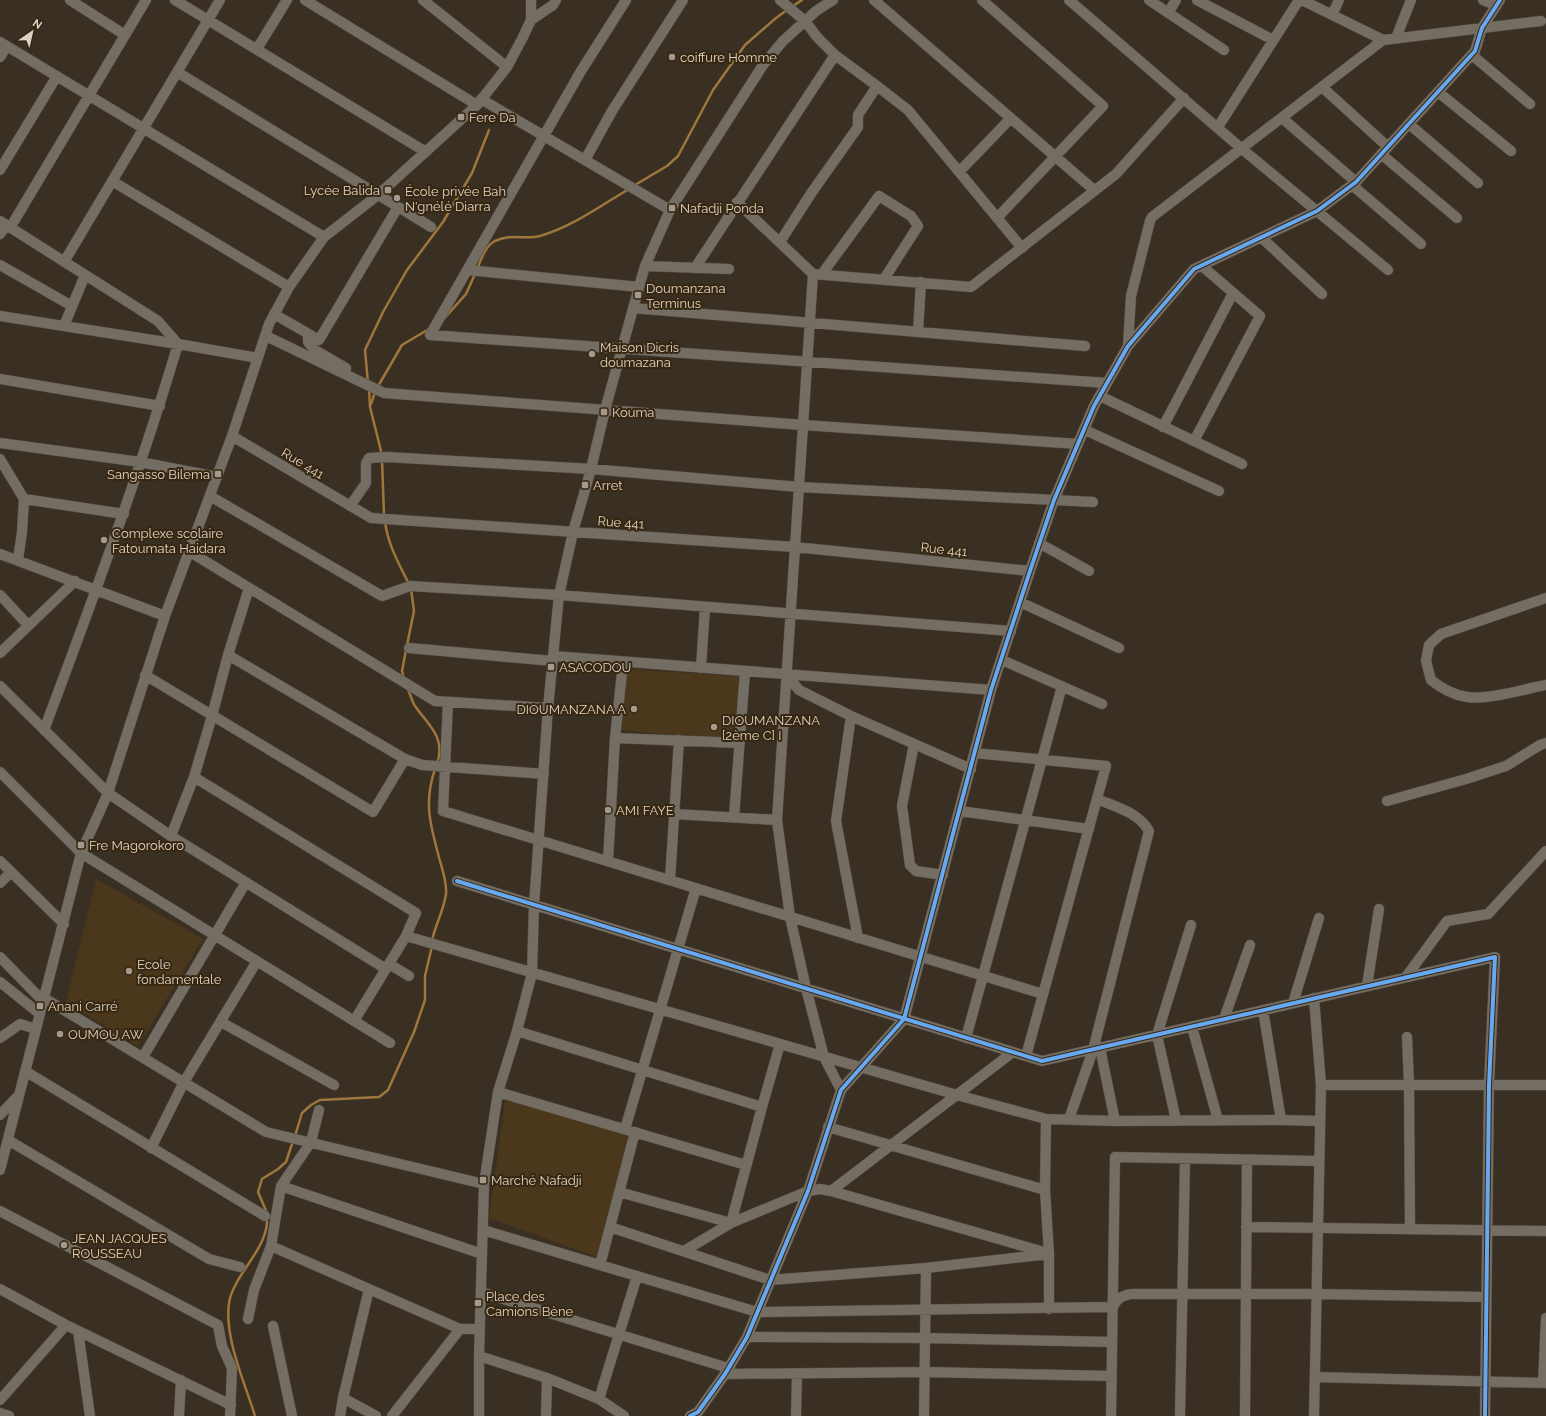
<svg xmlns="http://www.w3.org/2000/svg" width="1546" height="1416" viewBox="0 0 1546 1416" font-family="Raleway,sans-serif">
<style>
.built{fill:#4a371c}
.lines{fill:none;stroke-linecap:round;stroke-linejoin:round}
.stream{stroke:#9f763c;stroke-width:2.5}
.minor-casing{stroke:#544c42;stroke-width:11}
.minor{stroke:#746d64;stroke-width:10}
.cycleway-casing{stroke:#372710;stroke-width:6}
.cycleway{stroke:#66a8f1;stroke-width:4}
.poi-dot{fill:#a49a8c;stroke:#372710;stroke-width:1.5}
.labels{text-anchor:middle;stroke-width:4;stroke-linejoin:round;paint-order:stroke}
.poi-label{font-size:13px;fill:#ddd3c5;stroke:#372710;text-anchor:start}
.street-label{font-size:13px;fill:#ddd3c5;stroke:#372710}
</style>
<rect width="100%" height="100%" fill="#393023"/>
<!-- built -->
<path class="built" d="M627,669L739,676L735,740L621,730Z
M96,879L203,939L138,1046L66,1002Z
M506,1094L629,1132L597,1257L489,1218Z"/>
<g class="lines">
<!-- stream -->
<path class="stream" d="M793,6L802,0
M635,185L667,166L678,156L713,90L745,45L776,18L787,10
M477,269C481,260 485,246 495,241C512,233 525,240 540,236C572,227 600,206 629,189
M442,321L466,294L475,274
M368,383L365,350L383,312L407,270L443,222L472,173L489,130
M369,388L370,407L382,455
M377,388L402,345L429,329
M371,404L375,392
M382,460L384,515
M385,522C388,545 399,564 409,584
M407,645L414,611L411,589
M404,678L402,671L406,650
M408,689C410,694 412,701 415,706C429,726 446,737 437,764
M432,941C435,925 444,910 446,894C447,884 443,871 440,861C431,827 423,804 435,769
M295,1136L302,1113L311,1105L320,1100L379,1097L388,1090L414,1032L425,1000V976L432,946
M267,1213L258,1192L262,1179L278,1169L286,1162L293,1141
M255,1416C245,1383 224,1338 229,1303C233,1275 269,1248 267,1218"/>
<!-- minor casing -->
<g class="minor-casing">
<path id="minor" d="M70,0L125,35
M175,0L426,152
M305,0L477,105
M423,0L507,67
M626,0L581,71L430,335L1107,383
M780,0L805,21L817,37L835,55L877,86L908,110L1022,248
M874,0L1094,190
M982,0L1103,106L997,218
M1069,0L1242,149L1388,270
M1149,0L1224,50
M1197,0L1273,40
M1302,0L1383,40
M1483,0L1496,5
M1168,13L1176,0
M1332,15L1339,0
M531,20L553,5L556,0
M1396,38L1411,0
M0,42L324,237
M257,49L287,0
M1472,55L1530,104
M0,57L7,46
M177,72L431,227
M1322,87L1388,147
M1438,92L1511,151
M481,99L670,210
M1282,118L1356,182
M1409,124L1478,183
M1218,127L1299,0
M1381,154L1457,218
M585,160L612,111L683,0
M0,170L57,76
M959,172L1011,118
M112,181L289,287
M1352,185L1421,244
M737,202L813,274L971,287L1116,174L1184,98
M0,221L158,321L178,344C139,475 92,602 44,730
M10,228L146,0
M0,234L7,225
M1262,238L1322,294
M780,242L812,192L858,127V115L877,86
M64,262L220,0
M0,265L72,306
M645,266L729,269
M695,268L835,55
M468,270L639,287
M813,274L777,820L790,917L806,988L824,1057L841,1090
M822,274L879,196L911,216L918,226L884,279
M633,308L1085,346
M274,314L319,340L398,207
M0,316L178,344L258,358
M64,326L85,275
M918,332L921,282
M308,334V342L315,350L346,368
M266,336L384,393L803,425L1078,444
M1128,346L1131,296L1150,221L1152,217L1383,40L1541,21
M0,379L160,406
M1100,396L1242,464
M1163,427L1233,293
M1085,430L1219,491
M232,436L371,518L795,547L1030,571
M1194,441L1260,316L1202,266
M0,443L140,462L217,477
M0,459L24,499L22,532L18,560
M210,496L382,596L410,586L559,595L1011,631
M24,499L124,514
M350,506L366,483V463L369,458L387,457L591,469L799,487L1093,502
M1039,543L1089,571
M190,552L435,701L548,708
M0,554L165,616
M0,595L28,625
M1546,598L1441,634L1429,645L1426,661L1431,680C1441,688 1453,695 1467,697C1489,700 1524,689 1546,685
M1020,602L1119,648
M409,648L553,661
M0,653L75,581
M228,655L405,759L422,765L544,774
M553,656L991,690
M1002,660L1102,704
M701,668L705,607
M786,674L799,690L851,716L971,769
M145,675L373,812L405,759
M0,686L108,793L171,836L386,969
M448,702L443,811L1043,994
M851,716L836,821L858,938
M615,738L740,743
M914,744L902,806L910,865L916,871L943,875
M975,753L1106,766L1026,1056
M0,772L81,853L390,1043
M194,777L416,913L406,936L354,1021
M1387,801L1466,779L1506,766L1540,745L1546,743
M960,811L1089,829
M674,814L777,820
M734,817L745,671
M171,836L194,777L212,716L228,655L249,588
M0,861L64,924
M608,861L615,738L623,663
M670,880L679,740
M457,881L1042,1061L1495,957L1489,1085L1485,1416
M0,883L11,872
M406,936L957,1095L1046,1119L1115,1121L1281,1120L1320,1121
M0,957L43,1001
M389,964L409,976
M1406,977L1447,921L1488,914L1546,851
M0,982L40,1014
M1367,986L1379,909
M44,998L266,1132L484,1184
M1293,1003L1319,918
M1263,1010L1281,1120
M1224,1019L1250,945
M221,1022L334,1085
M1192,1027L1218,1120
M517,1031L762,1107
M1407,1037L1409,1085L1410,1229
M0,1038L20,1024L36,1029
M966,1038L1062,686
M1100,1048L1115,1121
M143,1057L246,882
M25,1071L265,1216
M1321,1085H1546
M498,1092L746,1165
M0,1115L18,1096
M1046,1119L1045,1190L1049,1254V1309
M1069,1119L1093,1050L1149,831C1138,812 1116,807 1097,799
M1176,1120L1157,1035L1191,925
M828,1127L1045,1190
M625,1129L696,888
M8,1140L209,1259L240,1267
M151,1148L184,1082L257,961
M0,1170L81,853L108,793L165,616L232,436L269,324L289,287L324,237L378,195L477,105L507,67L522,39L531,20V0
M281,1186L482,1254
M831,1191L1013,1052
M619,1192L731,1223L762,1107L780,1044
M0,1211L218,1325L222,1346L232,1368L230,1416
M610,1227L770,1280L926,1268L1049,1254
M1246,1227L1546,1231
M483,1230L757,1312L1113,1307C1117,1298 1122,1296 1131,1294H1317L1486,1297
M271,1246L460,1329H480
M684,1251L731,1223L808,1191L820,1189L831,1191L1044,1252
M600,1265L635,1132
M0,1289L66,1325L231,1405
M481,1292L728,1368
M248,1319L254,1290L271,1246L281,1186L311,1142L319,1110
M273,1326L292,1416
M78,1331L90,1416
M747,1337L925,1338L1112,1342
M479,1356L547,1378L599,1399L624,1416
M725,1374L925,1372L1112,1376
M1315,1377L1546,1383
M1543,1383L1546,1318
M343,1398L376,1416
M599,1399L637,1276
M0,1400L66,1325
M0,1413L9,1416
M179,1416L181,1380
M340,1416L343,1398L369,1289
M392,1416L460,1329
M479,1416V1356L484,1184L498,1092L517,1031L532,973L534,905L548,708L559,595L573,532L591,469L605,410L639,287L645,266L670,210L763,65L783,41L816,11L833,0
M546,1416L547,1378
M690,1416L698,1412L725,1374L747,1337L808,1191L841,1090L904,1019L991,690L1030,571L1054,500L1094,406L1128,346L1194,269L1317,211L1356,182L1475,51L1482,28L1500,0
M796,1416L797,1374
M924,1416L926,1268
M1111,1416L1115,1157L1319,1161
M1180,1416L1185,1159
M1245,1416L1247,1160
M1314,1416L1321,1085L1314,998"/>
</g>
<!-- minor -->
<use href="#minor" class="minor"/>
<!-- cycleway casing -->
<g class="cycleway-casing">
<path id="cycleway" d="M457,881L1042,1061L1495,957L1489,1085L1485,1416
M690,1416L698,1412L725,1374L747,1337L808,1191L841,1090L904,1019L991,690L1030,571L1054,500L1094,406L1128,346L1194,269L1317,211L1356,182L1475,51L1482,28L1500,0"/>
</g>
<!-- cycleway -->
<use href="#cycleway" class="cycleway"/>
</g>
<!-- markers -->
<g class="poi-dot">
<circle cx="672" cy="57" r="4"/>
<rect x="457" y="113" width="8" height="8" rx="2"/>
<rect x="384" y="186" width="8" height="8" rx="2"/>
<circle cx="397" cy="198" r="4"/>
<rect x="668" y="204" width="8" height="8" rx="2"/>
<rect x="634" y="291" width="8" height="8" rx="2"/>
<circle cx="592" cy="354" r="4"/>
<rect x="600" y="408" width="8" height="8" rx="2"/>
<rect x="214" y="470" width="8" height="8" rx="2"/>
<rect x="581" y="481" width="8" height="8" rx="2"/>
<circle cx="104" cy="540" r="4"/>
<rect x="547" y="663" width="8" height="8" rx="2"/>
<circle cx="634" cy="709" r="4"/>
<circle cx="714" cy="727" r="4"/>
<circle cx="608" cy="810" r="4"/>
<rect x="77" y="841" width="8" height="8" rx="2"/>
<circle cx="129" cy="971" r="4"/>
<rect x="36" y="1002" width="8" height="8" rx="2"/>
<circle cx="60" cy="1034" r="4"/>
<rect x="479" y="1176" width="8" height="8" rx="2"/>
<circle cx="64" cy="1245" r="4"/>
<rect x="474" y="1299" width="8" height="8" rx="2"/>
</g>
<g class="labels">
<!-- poi labels -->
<g class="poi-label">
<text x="680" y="62">coiffure Homme</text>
<text x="469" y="122">Fere Da</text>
<text x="380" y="195" text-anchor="end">Lycée Balida</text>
<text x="405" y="196">École privée Bah<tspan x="405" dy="15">N'gnélé Diarra</tspan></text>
<text x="680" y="213">Nafadji Ponda</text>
<text x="646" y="293">Doumanzana<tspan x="646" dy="15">Terminus</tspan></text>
<text x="600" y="352">Maison Dicris<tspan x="600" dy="15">doumazana</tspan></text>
<text x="612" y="417">Kouma</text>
<text x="210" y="479" text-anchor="end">Sangasso Bilema</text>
<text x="593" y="490">Arret</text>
<text x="112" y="538">Complexe scolaire<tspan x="112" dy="15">Fatoumata Haidara</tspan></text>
<text x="559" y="672">ASACODOU</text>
<text x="626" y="714" text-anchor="end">DIOUMANZANA A</text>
<text x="722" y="725">DIOUMANZANA<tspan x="722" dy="15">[2ème C] I</tspan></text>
<text x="616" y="815">AMI FAYE</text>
<text x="89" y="850">Fre Magorokoro</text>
<text x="137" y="969">Ecole<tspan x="137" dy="15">fondamentale</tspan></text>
<text x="48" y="1011">Anani Carré</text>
<text x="68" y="1039">OUMOU AW</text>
<text x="491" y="1185">Marché Nafadji</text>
<text x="72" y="1243">JEAN JACQUES<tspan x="72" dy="15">ROUSSEAU</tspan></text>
<text x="486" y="1301">Place des<tspan x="486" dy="15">Camions Bène</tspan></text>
</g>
<!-- street labels -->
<g class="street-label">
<text transform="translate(303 463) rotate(31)" y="5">Rue 441</text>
<text transform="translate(621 522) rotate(4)" y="5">Rue 441</text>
<text transform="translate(944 549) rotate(6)" y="5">Rue 441</text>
</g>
</g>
<!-- north arrow -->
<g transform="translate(32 32) rotate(34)" stroke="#372710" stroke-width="3" paint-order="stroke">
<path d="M0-3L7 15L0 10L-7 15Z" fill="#ddd3c5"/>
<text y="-6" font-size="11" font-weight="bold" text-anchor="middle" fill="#ddd3c5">N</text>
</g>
</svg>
